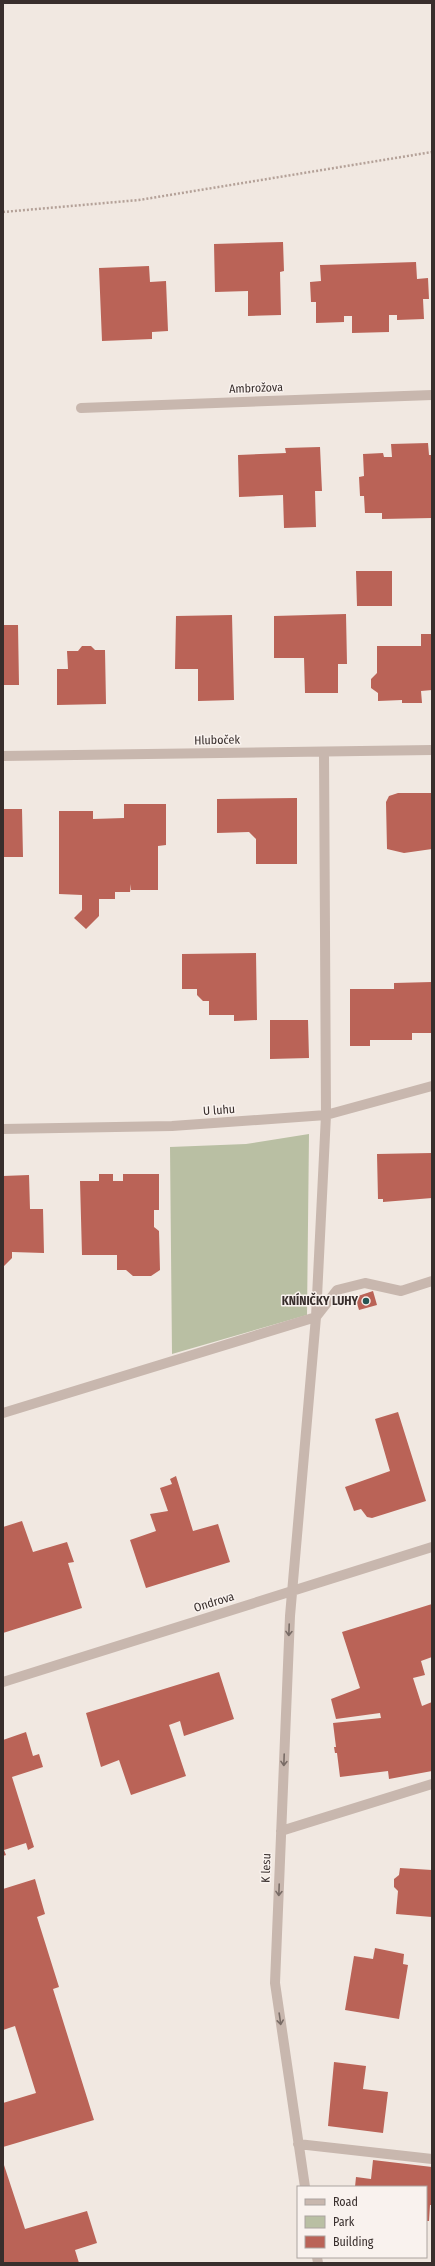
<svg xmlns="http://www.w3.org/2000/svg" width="435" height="2266" viewBox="0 0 435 2266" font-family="'Fira Sans Condensed',sans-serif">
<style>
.green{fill:#b9bfa3}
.building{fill:#ba6357}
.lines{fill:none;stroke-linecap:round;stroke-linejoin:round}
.path{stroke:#b4a198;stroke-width:2.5;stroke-dasharray:2 2;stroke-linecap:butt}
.minor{stroke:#c8b7ae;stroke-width:10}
.oneway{stroke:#796c66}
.poi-dot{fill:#255553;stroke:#f9f2ee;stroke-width:1.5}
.labels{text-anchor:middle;stroke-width:3;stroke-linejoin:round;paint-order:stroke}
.street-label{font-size:12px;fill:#382e2c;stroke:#f9f2ee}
.poi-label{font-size:12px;font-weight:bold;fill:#382e2c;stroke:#f9f2ee;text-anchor:end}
</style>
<rect width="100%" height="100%" fill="#f1e8e1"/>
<!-- green -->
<path class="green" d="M309,1134L307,1315L172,1354L170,1147L246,1144Z"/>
<!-- building -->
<path class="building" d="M283,242L284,271L280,272L281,315L248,316V291L215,292L214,244Z
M416,262L417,279L428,278L429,299H423L424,319L397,320V315H389V332L352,333V316H344V322L316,323V302H311L310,282L321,281L320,265Z
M149,266L150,282L166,281L168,331L152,332V339L102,341L99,268Z
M428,443L429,455H432V518L382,519V513H365L364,496H360L359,477L364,476L363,454L383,453L384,457H392L391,444Z
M320,447L322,491H315L316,527L284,528L283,495L239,497L238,455L286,453L285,448Z
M356,571H392V606H357Z
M346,614L347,664H338V693H305L304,658H274V616Z
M232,615L234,700L198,701V669H175L176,616Z
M3,625H18L19,685H3Z
M421,634H432V690L421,691L422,703H402V700L378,701V693L371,688V679L377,673V646H421Z
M82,646H91L95,650H105L106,704L57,705V669H68L67,651H78Z
M398,793H432V849L404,853L387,849L386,802L389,796Z
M297,798V864H256V839L249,832L217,833V799Z
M124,804H166V845L158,846V890H131V884L130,892H115V899H99V916L86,929L74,918L82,910V895L59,894V811H93V819L124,818Z
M3,809H22L23,857H3Z
M256,953L257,1020L234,1021V1015H209V1001H203L197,995V989H182V954Z
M432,982V1033H412V1040H370V1046H350V989H394V983Z
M270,1020H308L309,1058L270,1059Z
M432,1153V1198L383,1202V1199H378L377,1154Z
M99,1174H113V1181H123V1174H159V1210H154V1227L159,1231L160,1270L151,1276H133L126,1270H117V1255H82L80,1181H99Z
M29,1175L30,1209H43L44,1253L12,1252V1258L3,1267V1176Z
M373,1291L377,1305L359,1310L355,1297Z
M398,1412L426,1501L372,1518L367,1517L361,1509L354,1511L345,1487L390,1471L375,1419Z
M176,1476L193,1531L218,1524L230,1562L146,1588L130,1540L156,1531L150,1514L168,1511L160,1488L172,1484L170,1479Z
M22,1521L33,1552L67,1542L74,1562L68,1563L82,1608L3,1633V1527Z
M432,1604V1657L421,1661L425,1675L413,1678L422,1706L432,1702V1771L389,1779L388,1771L340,1777L337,1753H335L334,1747H336L333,1723L381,1718L380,1713L336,1719L331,1699L360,1688L342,1632Z
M219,1672L234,1719L184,1736L180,1721L169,1725L186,1776L131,1795L119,1760L101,1767L86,1713Z
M26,1732L33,1756L39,1754L43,1767L12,1777L34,1847L28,1850L26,1843L4,1850L6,1855L3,1856V1740Z
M400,1868L432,1870V1917L396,1914L398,1891L394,1887V1879L399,1875Z
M35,1879L45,1914L37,1917L59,1987L53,1989L94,2120L3,2147V2103L36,2093L15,2026L3,2030V1889Z
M375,1948L404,1954L403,1964L408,1965L399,2019L345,2010L354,1956L373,1959Z
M334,2062L366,2066L363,2089L388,2092L383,2133L328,2126Z
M373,2160L432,2167V2205H430L429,2221H426V2187H355L356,2177L371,2179Z
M3,2162L25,2229L87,2211L97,2243L75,2250L79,2263H3Z"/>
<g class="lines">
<!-- path -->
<path class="path" d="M3,212L139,200L432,152"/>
<!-- minor -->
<path class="minor" d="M81,408L432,395
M3,756L432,750
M3,1129L172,1126L326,1115L432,1086
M3,1413L316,1317L337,1290L365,1283L401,1291L432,1281
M3,1682L432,1547
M281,1831L432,1784
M298,2144L432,2159
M305,2187L275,1983L290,1616L316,1317L326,1115L324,752
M317,2257L318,2263"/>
</g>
<!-- one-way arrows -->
<defs><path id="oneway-shaft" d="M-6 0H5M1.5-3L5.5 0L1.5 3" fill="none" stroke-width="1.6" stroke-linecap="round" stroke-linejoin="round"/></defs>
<g class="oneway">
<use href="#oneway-shaft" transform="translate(289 1630) rotate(92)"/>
<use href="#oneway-shaft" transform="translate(284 1760) rotate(92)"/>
<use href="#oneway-shaft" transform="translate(279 1890) rotate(92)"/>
<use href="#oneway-shaft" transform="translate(280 2019) rotate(82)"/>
</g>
<!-- markers -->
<circle class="poi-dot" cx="366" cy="1301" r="4"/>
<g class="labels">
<!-- street labels -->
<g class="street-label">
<text transform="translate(256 388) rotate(-2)" y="4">Ambrožova</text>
<text transform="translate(217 740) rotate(-1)" y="4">Hluboček</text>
<text transform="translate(219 1110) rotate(-4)" y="4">U luhu</text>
<text transform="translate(214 1602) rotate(-17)" y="4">Ondrova</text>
<text transform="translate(266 1868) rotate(-88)" y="4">K lesu</text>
</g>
<!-- poi labels -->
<g class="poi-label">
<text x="358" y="1305">KNÍNIČKY LUHY</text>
</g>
</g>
<!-- border -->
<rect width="435" height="2266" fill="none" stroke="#382e2c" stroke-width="8"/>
<!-- legend -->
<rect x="297" y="2186" width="130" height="72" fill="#f9f2ee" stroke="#aca4a0"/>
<rect x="305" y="2199" width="20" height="6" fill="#c8b7ae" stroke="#aca4a0"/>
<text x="333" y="2206" font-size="12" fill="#382e2c">Road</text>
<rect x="305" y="2216" width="20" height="12" fill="#b9bfa3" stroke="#aca4a0"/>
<text x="333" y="2226" font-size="12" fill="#382e2c">Park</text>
<rect x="305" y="2236" width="20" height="12" fill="#ba6357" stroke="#aca4a0"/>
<text x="333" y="2246" font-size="12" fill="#382e2c">Building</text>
</svg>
